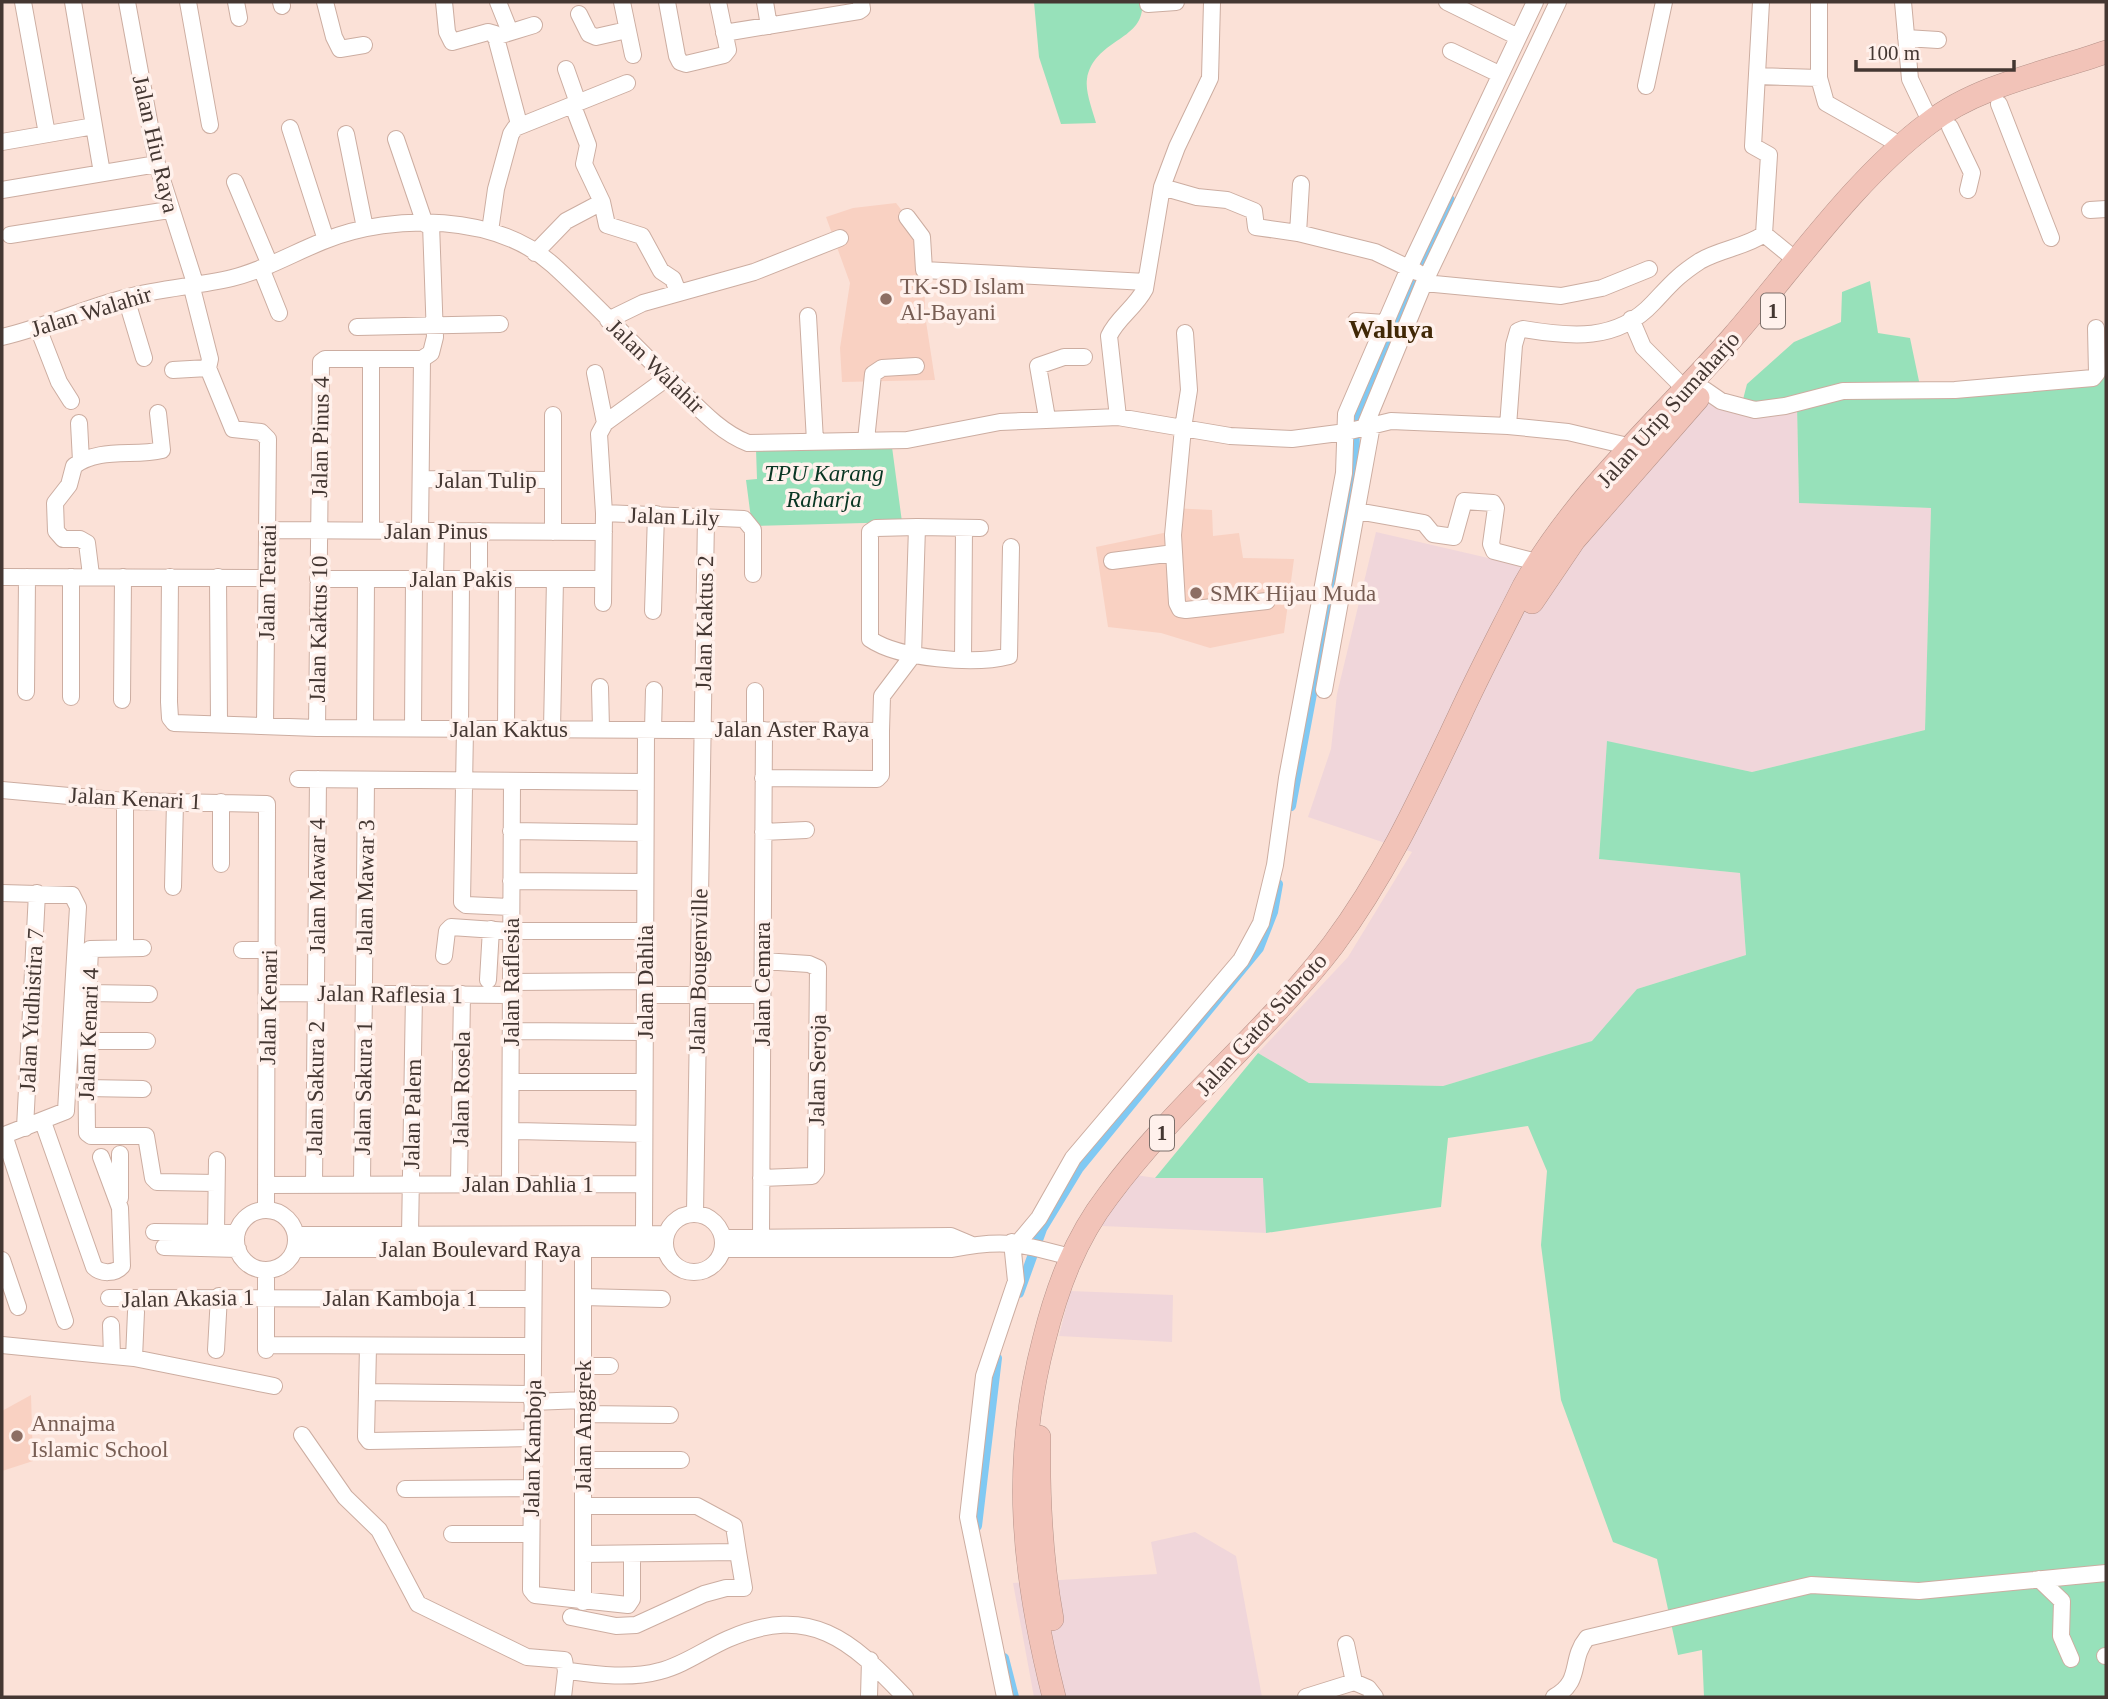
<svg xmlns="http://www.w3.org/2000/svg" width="2108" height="1699" viewBox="0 0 2108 1699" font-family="'Times New Roman',serif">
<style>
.industrial{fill:#f0d6da}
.built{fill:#f9d1c2}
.green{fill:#97e1ba}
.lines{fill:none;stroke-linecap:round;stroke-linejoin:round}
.canal{stroke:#80c9f3;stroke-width:10}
.minor-casing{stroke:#ccada1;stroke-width:18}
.highway-casing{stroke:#b59289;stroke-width:24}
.minor{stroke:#fff;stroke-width:16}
.highway{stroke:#f2c3b8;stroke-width:23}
.education-dot{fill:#8d6e63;stroke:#fff1ec;stroke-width:2.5}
.labels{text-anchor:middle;stroke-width:7;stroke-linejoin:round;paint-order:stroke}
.shield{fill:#fff1ec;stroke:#7c6f6a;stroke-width:2}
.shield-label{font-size:21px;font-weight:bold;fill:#443732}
.street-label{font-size:23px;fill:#443732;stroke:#fff1ec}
.education-label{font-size:23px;fill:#785e54;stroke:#fff1ec;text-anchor:start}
.park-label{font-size:23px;font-style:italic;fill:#093623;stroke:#fff1ec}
.quarter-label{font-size:26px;font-weight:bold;fill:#412806;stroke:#fff1ec}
</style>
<rect width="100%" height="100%" fill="#fbe1d7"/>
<!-- industrial -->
<path class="industrial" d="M1700,395L1739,415L1797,405L1799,503L1931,508L1925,730L1752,772L1607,742L1599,859L1740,873L1746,955L1637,989L1593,1041L1443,1086L1309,1083L1258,1053L1348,957L1412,852L1308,817L1331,749L1337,694L1376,532L1549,572Z
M1128,1174L1156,1178H1264L1266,1233L1102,1226Z
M1070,1291L1173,1295L1172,1342L1059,1336Z
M1195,1532L1236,1556L1262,1697H1034L1013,1583L1157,1574L1151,1542Z"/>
<!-- built -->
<path class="built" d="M896,203L924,239L925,315L935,380L842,382L840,348L850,283L826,217L853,208Z
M1171,508L1212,510L1213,536L1239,533L1243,558L1294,559L1284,633L1210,648L1161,633L1108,627L1096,547L1173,531Z
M31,1395L33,1461L2,1471V1411Z"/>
<!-- green -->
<path class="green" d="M1034,2H1142C1146,41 1094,38 1087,79C1085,92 1093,111 1096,123L1061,124L1039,57Z
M1870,281L1878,333L1910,338L1920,386L2019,381L2106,367V1697H1704L1702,1650L1678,1655L1657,1559L1613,1542L1561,1400L1541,1245L1547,1171L1528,1126L1448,1138L1441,1207L1266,1233L1263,1178H1155L1258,1053L1309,1083L1443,1086L1592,1041L1637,989L1746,955L1740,873L1599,859L1607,741L1752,772L1925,730L1931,508L1799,503L1797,405L1739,415L1747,384L1794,342L1841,322L1842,292Z
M892,447L902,522L752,526L746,480L757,479L756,449Z"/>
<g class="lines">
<!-- canal -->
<path class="canal" d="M1291,806L1349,496L1355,450L1354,417L1450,200
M1019,1293L1042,1229L1079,1168L1259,948L1273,912L1278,884
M977,1526L997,1358
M1004,1658L1014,1697"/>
<!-- minor casing -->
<g class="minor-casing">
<path id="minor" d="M23,2L47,134
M73,2L102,173
M127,2L157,164L195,283
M188,2L210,125
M236,2L239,18
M281,2L282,6
M325,2L334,37L340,49L364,45
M444,2L447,32L452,42L488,32L495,34L519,124
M498,2L510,32
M622,2L633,55
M667,2L677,56L680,62L686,64L724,55L728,50L718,2
M765,2L769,26
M1447,2L1516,36
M1819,2V78L1826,103L1902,146
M1903,2L1910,79L1930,121
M1148,4L1176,2
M579,14L589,34L596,37L627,30
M724,33L859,11L862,9L861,2
M495,37L534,25
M1906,38L1938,40
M1451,51L1499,74
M566,69L578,103
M1757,76L1819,78
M1646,86L1664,2
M1999,104L2051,238
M573,106L588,145L584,164L602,202L607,225L642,236L661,271L673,279L678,292
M1950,127L1972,173L1968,190
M290,128L326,240
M346,134L365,228
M396,139L425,224
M2,142L94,126
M235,182L270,265
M1301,184L1298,233L1375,252L1417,272
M1162,187L1197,197L1227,200L1254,211L1256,227L1298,233
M2,190L157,164
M2090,210L2106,209
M907,217L922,237L924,270L1146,282
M490,231L496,189L511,134L515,128L627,83
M1764,234L1797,261
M10,235L169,210
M535,253L566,221L602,202
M261,268L279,313
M1424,283L1561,296L1602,288L1649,269
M191,284L210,359L208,368
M126,298L144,358
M808,316L815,441
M1631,319L1643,347L1686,390
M608,320L643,303L754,272L840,238
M1356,321L1384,323
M357,327L500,324
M38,328L59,382L71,401
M1185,333L1189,390L1183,428L1173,535L1177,603L1180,609L1186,610L1267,601
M2,337C45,327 85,308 128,297C162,288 198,286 232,278C265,270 295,252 326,240C394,213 496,214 553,265C595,303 633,345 674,384C696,405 719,432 748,443L907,440L1000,422L1118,417L1230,436L1292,439L1346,432L1391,421L1508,426L1568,432L1632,447
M422,359L431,353L435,337L431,224
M173,370L208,368L233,429L261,432L268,439L265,725
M595,373L605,423
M1705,390L1721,401L1755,410L1785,406L1843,391L1955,390L2093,378L2097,373L2096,328
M1118,417L1109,336C1117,318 1135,308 1145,289L1162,187L1177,147L1210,78L1212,2
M1047,418L1038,366L1064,357H1084
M79,423L81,461
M1365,426L1424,283L1558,2
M1508,426L1514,345L1518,331L1523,329C1570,337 1617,342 1653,303C1671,284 1677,276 1700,261C1720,249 1746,247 1764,234L1769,155L1753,146L1761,2
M866,440L873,374L882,368L916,366
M421,479L551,480
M1357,511L1424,523L1433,534L1454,537L1464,501L1493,503L1496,508L1491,544L1494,551L1537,562
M604,513L744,519L753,530V574
M917,527L876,528L870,532V639C899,659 975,665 1009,656L1011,547
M268,530L604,532
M371,531V359
M420,531L422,359
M553,532V415
M1112,561L1174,553
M91,575L87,543L80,539H63L56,531L55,503L69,485L74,466C99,447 134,457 162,450L158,413
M2,577L268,578
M71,577V697
M170,577L169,702L170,718L174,723L317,728L881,731L882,696L913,655
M218,577L219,723
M318,579H603
M435,579L436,531
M479,579V531
M603,603L604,513L599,434L605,423L667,378
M653,611L656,514
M913,655L917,527L980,528
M963,659L964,528
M600,687L601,729
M1324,690L1372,425
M755,691V730
M26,692L27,577
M122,700L123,577
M317,728L321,362L325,359H422
M365,728L366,579
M413,728L414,579
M460,729L461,579
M465,729L462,902L466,905L511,907
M506,729L507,579
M552,729L555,579
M653,730L654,690
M763,778L877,779L881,775V731
M298,779L645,782
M2,790L125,801L267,804L266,1210
M125,801V947
M221,802V864
M511,831L645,833
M763,832L806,830
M511,881L645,882
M173,887L175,802
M2,893L72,895L78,907L66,1111L2,1136
M143,948L90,949L86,1041L87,1133L91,1136H146L153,1178L157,1182L216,1183
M242,950H269
M444,956L447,931L451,927L511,931H645
M488,980L491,929
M511,982L645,981
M89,993L149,994
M268,993L511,995
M645,995H762
M516,1031L644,1032
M86,1041H147
M516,1082H644
M86,1088L143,1089
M43,1122L94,1267C101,1274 115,1274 122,1266L120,1208L101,1157
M25,1128L37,893
M517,1131L644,1134
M4,1135L65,1321
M120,1154V1198
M761,1178L812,1176L816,1171L818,968L809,964L763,961
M459,1183L462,994
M314,1184L318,779
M362,1184L366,780
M510,1184L512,781
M266,1185L644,1184
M236 1240a30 30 0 1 1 60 0a30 30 0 1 1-60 0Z
M695,1213L706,517
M665 1243a29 29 0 1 1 58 0a29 29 0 1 1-58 0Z
M216,1231L217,1160
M154,1232L237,1233
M644,1234L646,730
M296,1235L665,1234
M410,1235L414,994
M761,1237L764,730
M723,1238L951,1236L970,1244
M1018,1243L1039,1218L1073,1158L1241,960L1261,923L1275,865L1287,778L1344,473L1346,414L1409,268L1535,2
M164,1247L238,1249
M295,1249H665
M534,1249L531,1590L535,1595L628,1605L632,1599V1555
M583,1249V1602
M723,1249H952C1002,1239 1021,1243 1070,1257
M2,1260L18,1307
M266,1270V1350
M583,1297L662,1299
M109,1298L533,1299
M136,1312L134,1358L274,1386
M111,1325L112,1356
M2,1345L134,1358
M266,1345L533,1346
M368,1347L366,1437L369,1441L532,1438
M216,1350L219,1296
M583,1366H610
M367,1392L532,1394
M532,1402L583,1400
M583,1414L670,1415
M302,1435L345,1497L379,1530L418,1604L527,1657L564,1660L566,1671H569C598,1675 631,1679 660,1671C684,1665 705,1649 728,1639C810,1603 851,1640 905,1697
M583,1460H681
M405,1489L531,1488
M452,1534H531
M583,1554L738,1552L734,1526L697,1506H583
M2039,1579L2062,1601L2061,1636L2071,1659
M571,1617L616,1626L636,1625L704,1594L726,1588H744L738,1552
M1346,1644L1354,1682
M2105,1656H2106
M563,1697L566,1671
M869,1697L870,1660
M1005,1697L968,1517L984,1376L1016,1281L1012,1242
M1306,1697L1354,1682L1368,1688L1375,1697
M1554,1697C1583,1681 1569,1660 1587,1638L1811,1585L1919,1591L2106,1573"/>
</g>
<!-- highway casing -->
<g class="highway-casing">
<path id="highway" d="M1532,602L1574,540L1698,398
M1039,1437C1038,1499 1041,1559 1052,1619
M1054,1697C1023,1574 1011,1465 1044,1340C1057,1288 1075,1239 1108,1196C1175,1105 1265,1034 1333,945C1386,874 1421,797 1459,717C1479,673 1502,630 1524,586C1576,493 1662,418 1732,338C1794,267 1854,179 1929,123C1978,85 2049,72 2106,52"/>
</g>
<!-- minor -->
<use href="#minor" class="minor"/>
<!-- highway -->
<use href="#highway" class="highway"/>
</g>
<!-- markers -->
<g class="education-dot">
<circle cx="886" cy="299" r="7"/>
<circle cx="1196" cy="593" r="7"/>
<circle cx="17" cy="1436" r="7"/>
</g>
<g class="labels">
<!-- shield labels -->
<g class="shield">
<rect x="1761" y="293.5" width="24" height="35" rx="5"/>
<rect x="1150" y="1115.5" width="24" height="35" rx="5"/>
</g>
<g class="shield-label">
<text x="1773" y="318">1</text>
<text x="1162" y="1140">1</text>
</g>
<!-- street labels -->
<g class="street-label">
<text transform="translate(156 144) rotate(77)" y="8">Jalan Hiu Raya</text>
<text transform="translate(91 311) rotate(-17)" y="8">Jalan Walahir</text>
<text transform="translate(656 366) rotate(44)" y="8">Jalan Walahir</text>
<text transform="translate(1668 409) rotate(-48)" y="8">Jalan Urip Sumaharjo</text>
<text transform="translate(320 437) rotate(-89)" y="8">Jalan Pinus 4</text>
<text x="486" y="488">Jalan Tulip</text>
<text transform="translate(674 516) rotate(2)" y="8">Jalan Lily</text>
<text x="436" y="539">Jalan Pinus</text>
<text x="461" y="587">Jalan Pakis</text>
<text transform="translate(267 582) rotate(-89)" y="8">Jalan Teratai</text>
<text transform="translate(704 623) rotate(-89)" y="8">Jalan Kaktus 2</text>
<text transform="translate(318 629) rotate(-89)" y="8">Jalan Kaktus 10</text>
<text x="509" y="737">Jalan Kaktus</text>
<text x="792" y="737">Jalan Aster Raya</text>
<text transform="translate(135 798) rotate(3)" y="8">Jalan Kenari 1</text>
<text transform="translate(317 886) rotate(-90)" y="8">Jalan Mawar 4</text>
<text transform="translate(365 887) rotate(-89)" y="8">Jalan Mawar 3</text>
<text transform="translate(698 971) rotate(-89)" y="8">Jalan Bougenville</text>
<text transform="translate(511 982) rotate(-90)" y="8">Jalan Raflesia</text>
<text transform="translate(645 982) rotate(-90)" y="8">Jalan Dahlia</text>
<text transform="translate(762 984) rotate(-90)" y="8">Jalan Cemara</text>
<text transform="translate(390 994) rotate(1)" y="8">Jalan Raflesia 1</text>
<text transform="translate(268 1007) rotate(-89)" y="8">Jalan Kenari</text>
<text transform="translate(31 1010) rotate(-87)" y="8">Jalan Yudhistira 7</text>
<text transform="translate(1261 1024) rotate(-48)" y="8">Jalan Gatot Subroto</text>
<text transform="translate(88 1034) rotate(-88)" y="8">Jalan Kenari 4</text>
<text transform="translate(817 1070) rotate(-89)" y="8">Jalan Seroja</text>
<text transform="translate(315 1088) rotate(-89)" y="8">Jalan Sakura 2</text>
<text transform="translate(363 1088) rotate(-89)" y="8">Jalan Sakura 1</text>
<text transform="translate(461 1089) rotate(-89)" y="8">Jalan Rosela</text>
<text transform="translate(412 1114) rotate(-89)" y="8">Jalan Palem</text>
<text x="528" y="1192">Jalan Dahlia 1</text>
<text x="480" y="1257">Jalan Boulevard Raya</text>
<text transform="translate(188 1298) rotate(-1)" y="8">Jalan Akasia 1</text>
<text x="400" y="1306">Jalan Kamboja 1</text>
<text transform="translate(583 1426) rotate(-90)" y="8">Jalan Anggrek</text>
<text transform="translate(532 1448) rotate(-89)" y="8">Jalan Kamboja</text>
</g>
<!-- education labels -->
<g class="education-label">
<text x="900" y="294">TK-SD Islam<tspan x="900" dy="26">Al-Bayani</tspan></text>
<text x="1210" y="601">SMK Hijau Muda</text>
<text x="31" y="1431">Annajma<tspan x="31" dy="26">Islamic School</tspan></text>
</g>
<!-- park labels -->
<g class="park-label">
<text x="824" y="481">TPU Karang<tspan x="824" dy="26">Raharja</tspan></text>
</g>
<!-- quarter labels -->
<g class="quarter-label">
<text x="1391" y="338">Waluya</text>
</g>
</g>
<!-- border -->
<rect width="2108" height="1699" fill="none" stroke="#443732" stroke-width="7"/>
<!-- scale -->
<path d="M1856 60v10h158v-10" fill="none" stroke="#443732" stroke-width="3.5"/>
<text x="1867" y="60" font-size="21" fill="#443732" stroke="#fff1ec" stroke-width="5" paint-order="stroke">100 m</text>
</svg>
